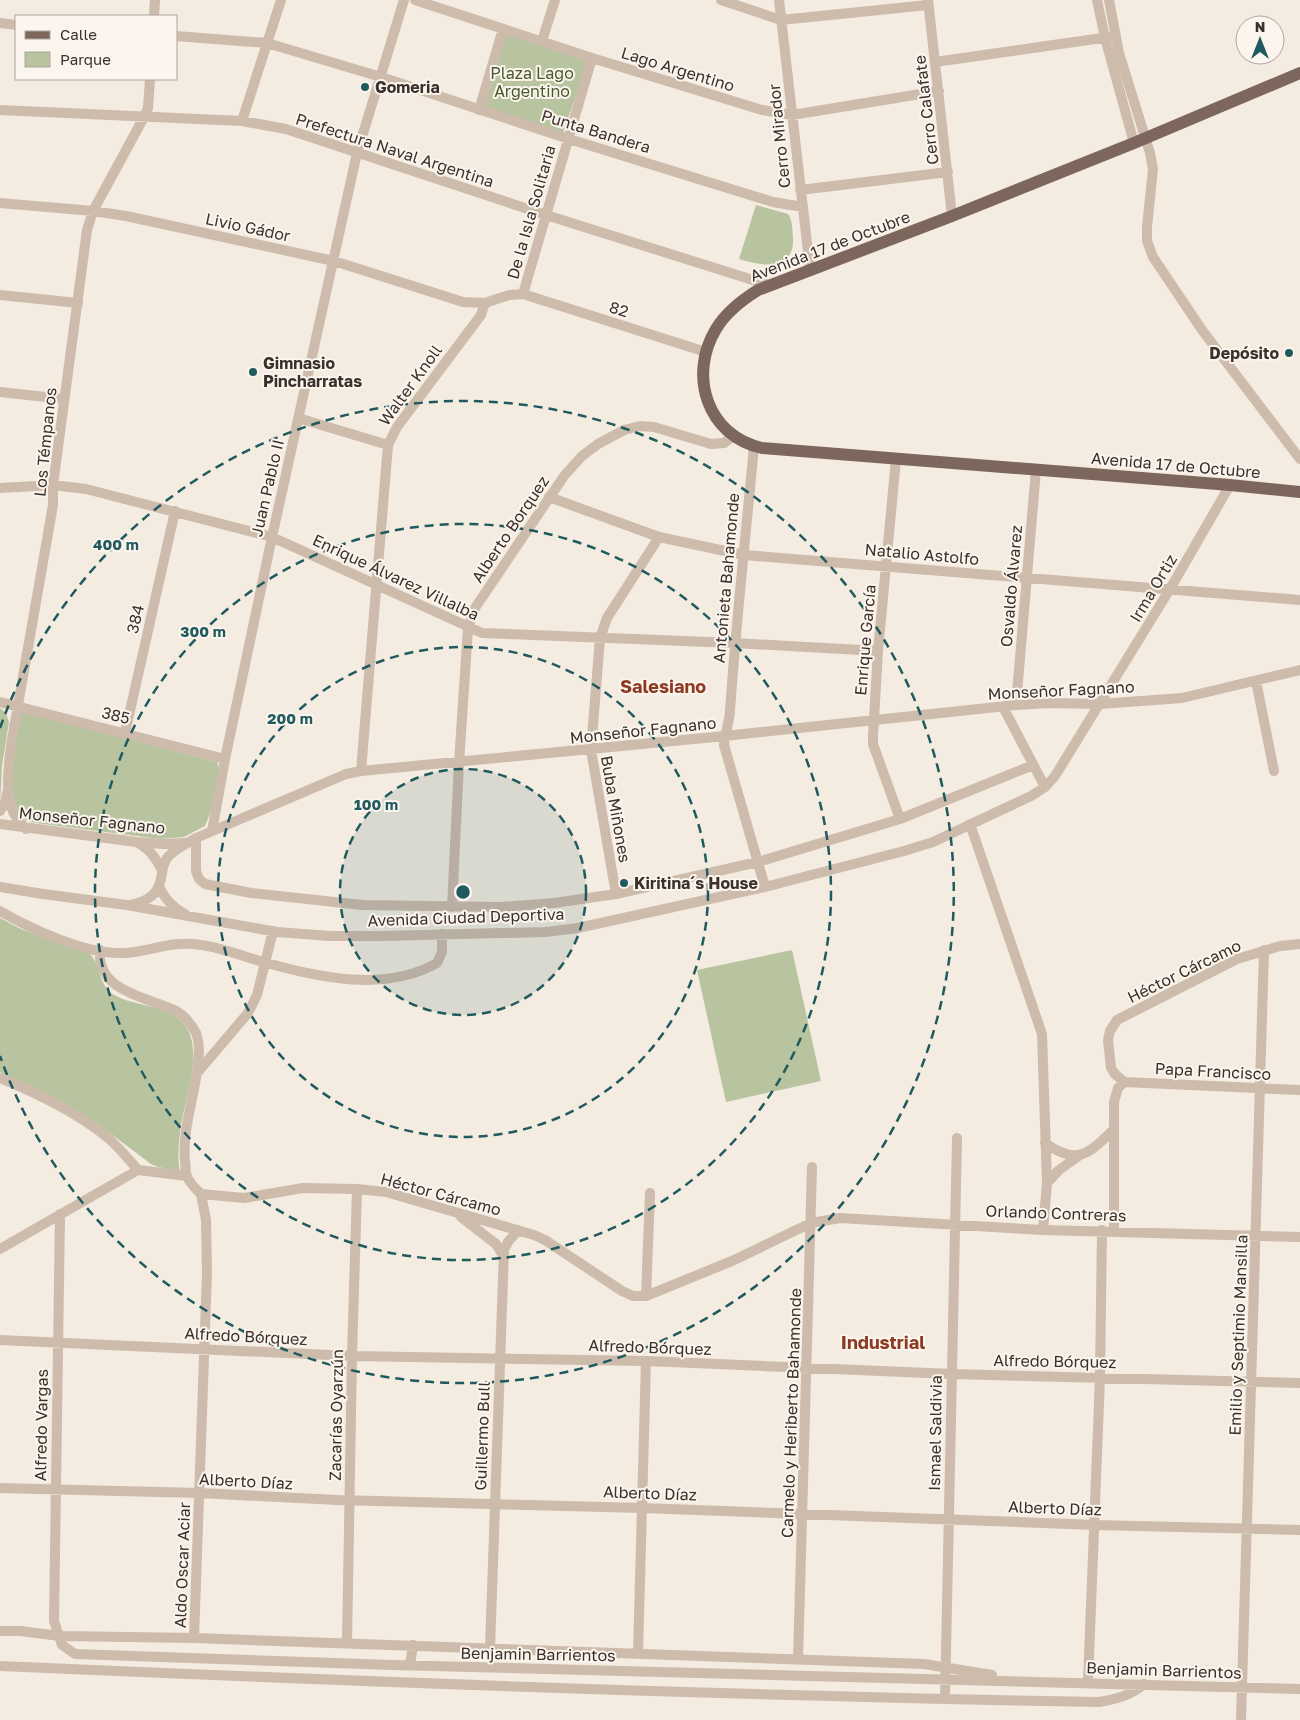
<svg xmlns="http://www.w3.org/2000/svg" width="1300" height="1720" viewBox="0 0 1300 1720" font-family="'Golos Text',sans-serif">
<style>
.green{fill:#b8c4a0}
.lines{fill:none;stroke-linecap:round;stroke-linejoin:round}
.minor{stroke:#cdbbac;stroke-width:10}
.major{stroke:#7d675c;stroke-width:12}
.ring{fill:none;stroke:#1f5a5e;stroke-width:2.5;stroke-dasharray:9 6}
.poi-dot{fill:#1f5a5e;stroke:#fbf5ee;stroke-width:2}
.labels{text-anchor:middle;stroke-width:4;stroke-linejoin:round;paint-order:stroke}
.street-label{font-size:16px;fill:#3b302b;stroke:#fbf5ee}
.park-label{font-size:16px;fill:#4a5a2e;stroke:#fbf5ee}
.poi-label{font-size:16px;font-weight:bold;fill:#3b302b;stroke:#fbf5ee;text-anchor:start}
.neighbourhood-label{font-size:18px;font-weight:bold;fill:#8c3b22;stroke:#fbf5ee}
.centre{fill:#1f5a5e;stroke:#fbf5ee;stroke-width:2.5}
.ring-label{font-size:15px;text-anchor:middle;font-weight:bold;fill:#1f5a5e;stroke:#fbf5ee;stroke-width:4;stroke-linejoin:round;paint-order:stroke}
</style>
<rect width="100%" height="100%" fill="#f4ebe1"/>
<!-- green -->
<path class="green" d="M505,33L588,61L563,133L484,107Z
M756,205L788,214C793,221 792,230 793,238C795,272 760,266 739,259Z
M0,708L6,713L9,722L2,766L0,805Z
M23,712L217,762C222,772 211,815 205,826L184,837L160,839L36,823C31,822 26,821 22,817C5,799 16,741 18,718Z
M0,918L21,929L89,953C101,965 98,985 114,995C136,1007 167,1004 184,1024C204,1048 186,1097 181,1125C179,1140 177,1156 180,1171L158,1167L151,1164L95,1122L0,1072Z
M792,950L821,1081L726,1102L697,970Z"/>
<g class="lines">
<!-- minor -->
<path class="minor" d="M415,0L592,58L762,110L792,115L939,91
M721,0L781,20L928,5
M779,0L810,269
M928,0L952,216
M1097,0L1105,38L1134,143
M1109,0L1119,53L1150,153L1153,169L1147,227V241L1153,257L1202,330L1300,459
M154,16L155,0
M0,23L16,25
M176,36L267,43L381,77L569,139L773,202L803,207
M542,41L555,0
M935,62L1116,36
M0,110L242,121L286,129L546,215L769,285
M479,110L503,29
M242,121L281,0
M800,190L948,172
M0,203L93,211L126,216L334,261L463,302L485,303
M523,294L592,58
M0,295L78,303
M0,392L64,399
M298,418L388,445
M754,446C746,534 736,622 730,711C729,723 725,733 724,745L765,887
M896,459L878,651L873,736V744L900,819
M0,488L53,485L86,489L272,537L482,633L734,643L878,651
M549,497L659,537L744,555L1300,600
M1256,681L1274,771
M0,702L225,759
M1016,705L1036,470
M1003,707L1045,787
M125,733L175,511
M361,771L388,445L397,427L481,315L485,303L509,295L523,294L706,352
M0,811L6,800L7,793
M0,824L136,842L164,844L186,843
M970,824L1042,1034L1047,1183L1043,1230
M26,829C21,823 14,817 12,809C5,792 9,763 11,745L53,505V485L87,230L93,211L144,117L148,108L150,79
M212,831L225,759L272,537L357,153L404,0
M196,838V871L199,879L205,884L251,893L362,905L500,907L554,903L616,894L758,862L900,819L1033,765
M138,843C150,849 156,859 162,870
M159,886C165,900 173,907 185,914
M0,887L43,894L127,905L277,932L330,936H383L545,932L578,928L765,887L904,851L933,842L1031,796L1045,787L1055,776L1170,589L1230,485
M616,894L591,750L600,638L607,618L659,537
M131,905C142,902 155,898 159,885C163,876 161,867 167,858C174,849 187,844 196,838L346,774L361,771L725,736L1016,705L1049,703L1100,704L1182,698L1300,670
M452,907L459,763L468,628L475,608L564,476L582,456L598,444L624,430L640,426L654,427L711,444L724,443L733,436
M0,911C33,930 87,955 125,953C153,951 171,940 201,945C224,948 244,957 267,963C320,978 386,992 437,963L442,952V934
M100,950C96,992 148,997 176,1011C184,1015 192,1025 196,1033C200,1043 199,1053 198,1063C195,1096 182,1128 185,1161C186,1166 185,1172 187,1176C189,1183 196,1189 201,1194L244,1198L303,1188L357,1189L386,1192L534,1235L545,1240L622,1291L633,1296H646L732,1261L811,1223L840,1218L1043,1230L1300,1237
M197,1073L248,1013L257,995L273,931
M0,1078C35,1092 80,1114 108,1138C119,1147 128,1159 138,1170
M1124,1082L1300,1090
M1045,1143C1077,1166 1089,1154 1113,1130
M1047,1183L1059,1170L1080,1155
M60,1214L54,1621L62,1645L75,1654L392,1665L1300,1689
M461,1217L496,1244L504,1257
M1114,1231V1102L1118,1088L1124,1082L1115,1074L1111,1068L1108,1040L1110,1031L1117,1020L1237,959L1280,946L1300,944
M0,1249L138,1170L187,1176
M646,1296L650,1193
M0,1340L352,1356L646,1361L952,1374L1300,1383
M0,1488L199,1493L338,1500L642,1508L1095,1525L1300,1530
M0,1631H20L60,1636L194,1638L924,1664L992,1675
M194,1638L207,1273L206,1220L201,1194
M347,1643L352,1356L357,1189
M490,1648L504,1250L508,1242L518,1230
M638,1653L646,1361
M798,1659L812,1167
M410,1665L413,1645
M0,1666C366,1682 733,1696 1099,1702C1116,1699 1130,1696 1144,1684
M1088,1682L1100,1377L1102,1230
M945,1699L957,1138
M1241,1720L1264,950"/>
<!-- major -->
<path class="major" d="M1300,73L1134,143L952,216L758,290C742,300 726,312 716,329C688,375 707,436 762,448L1230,485L1300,492"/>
</g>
<!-- distance rings -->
<circle cx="463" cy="892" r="123" fill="#1f5a5e" fill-opacity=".12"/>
<g class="ring">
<circle cx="463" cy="892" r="123"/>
<circle cx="463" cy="892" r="245"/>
<circle cx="463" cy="892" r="368"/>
<path d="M0 728A491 491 0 1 1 0 1056"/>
</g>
<!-- markers -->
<g class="poi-dot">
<circle cx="365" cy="87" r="5"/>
<circle cx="1289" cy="353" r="5"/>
<circle cx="253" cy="372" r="5"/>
<circle cx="624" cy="883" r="5"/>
</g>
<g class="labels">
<!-- street labels -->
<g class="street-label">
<text transform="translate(678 69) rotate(17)" y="6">Lago Argentino</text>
<text transform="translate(926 110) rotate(-97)" y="6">Cerro Calafate</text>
<text transform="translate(596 131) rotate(17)" y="6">Punta Bandera</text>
<text transform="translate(779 136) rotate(-96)" y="6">Cerro Mirador</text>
<text transform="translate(395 150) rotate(18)" y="6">Prefectura Naval Argentina</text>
<text transform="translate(531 212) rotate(-74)" y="6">De la Isla Solitaria</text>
<text transform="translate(248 227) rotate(12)" y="6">Livio Gádor</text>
<text transform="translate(830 246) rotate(-21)" y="6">Avenida 17 de Octubre</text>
<text transform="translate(619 309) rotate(18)" y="6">82</text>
<text transform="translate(410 385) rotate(-54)" y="6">Walter Knoll</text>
<text transform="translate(45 442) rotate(-84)" y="6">Los Témpanos</text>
<text transform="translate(1176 465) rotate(5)" y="6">Avenida 17 de Octubre</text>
<text transform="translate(267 488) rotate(-77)" y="6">Juan Pablo II</text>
<text transform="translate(510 529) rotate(-56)" y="6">Alberto Borquez</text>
<text transform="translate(922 554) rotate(5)" y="6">Natalio Astolfo</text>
<text transform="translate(396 577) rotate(25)" y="6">Enrique Álvarez Villalba</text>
<text transform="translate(726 578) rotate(-85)" y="6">Antonieta Bahamonde</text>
<text transform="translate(1011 586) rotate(-85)" y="6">Osvaldo Álvarez</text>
<text transform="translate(1153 588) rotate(-59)" y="6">Irma Ortiz</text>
<text transform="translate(135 619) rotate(-77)" y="6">384</text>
<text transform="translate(865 640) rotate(-85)" y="6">Enrique García</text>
<text transform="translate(1061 690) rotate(-3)" y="6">Monseñor Fagnano</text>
<text transform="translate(116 715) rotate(14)" y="6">385</text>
<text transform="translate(643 730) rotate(-6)" y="6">Monseñor Fagnano</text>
<text transform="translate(616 809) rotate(80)" y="6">Buba Miñones</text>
<text transform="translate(92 820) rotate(6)" y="6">Monseñor Fagnano</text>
<text transform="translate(466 917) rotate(-2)" y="6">Avenida Ciudad Deportiva</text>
<text transform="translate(1184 971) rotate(-26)" y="6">Héctor Cárcamo</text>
<text transform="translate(1213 1071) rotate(3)" y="6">Papa Francisco</text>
<text transform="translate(441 1194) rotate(15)" y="6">Héctor Cárcamo</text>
<text transform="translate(1056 1213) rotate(2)" y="6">Orlando Contreras</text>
<text transform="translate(1238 1335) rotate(-88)" y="6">Emilio y Septimio Mansilla</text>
<text transform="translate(246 1336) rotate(3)" y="6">Alfredo Bórquez</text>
<text transform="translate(650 1347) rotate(2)" y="6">Alfredo Bórquez</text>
<text transform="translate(1055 1361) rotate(1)" y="6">Alfredo Bórquez</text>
<text transform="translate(791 1413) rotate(-88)" y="6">Carmelo y Heriberto Bahamonde</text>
<text transform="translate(336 1415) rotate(-89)" y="6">Zacarías Oyarzún</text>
<text transform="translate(41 1425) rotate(-89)" y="6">Alfredo Vargas</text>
<text transform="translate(935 1433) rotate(-89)" y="6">Ismael Saldivia</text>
<text transform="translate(482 1436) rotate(-88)" y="6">Guillermo Bull</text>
<text transform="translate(246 1481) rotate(3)" y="6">Alberto Díaz</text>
<text transform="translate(650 1493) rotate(2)" y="6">Alberto Díaz</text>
<text transform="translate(1055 1508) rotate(2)" y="6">Alberto Díaz</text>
<text transform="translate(182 1565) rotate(-88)" y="6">Aldo Oscar Aciar</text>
<text transform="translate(538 1654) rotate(1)" y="6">Benjamin Barrientos</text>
<text transform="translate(1164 1670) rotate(2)" y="6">Benjamin Barrientos</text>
</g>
<!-- park labels -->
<g class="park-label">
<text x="532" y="79">Plaza Lago<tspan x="532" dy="18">Argentino</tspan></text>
</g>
<!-- poi labels -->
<g class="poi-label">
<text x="375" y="93">Gomeria</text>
<text x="1279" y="359" text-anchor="end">Depósito</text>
<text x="263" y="369">Gimnasio<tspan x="263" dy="18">Pincharratas</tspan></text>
<text x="634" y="889">Kiritina´s House</text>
</g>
<!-- neighbourhood labels -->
<g class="neighbourhood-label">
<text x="663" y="693">Salesiano</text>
<text x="883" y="1349">Industrial</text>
</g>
</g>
<circle cx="463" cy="892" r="8" class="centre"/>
<g class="ring-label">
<text x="116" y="550">400 m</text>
<text x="203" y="637">300 m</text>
<text x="290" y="724">200 m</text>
<text x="376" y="810">100 m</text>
</g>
<!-- legend -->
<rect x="15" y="15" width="162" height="65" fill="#fbf5ee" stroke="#aea6a0"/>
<rect x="25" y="31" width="25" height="8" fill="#7d675c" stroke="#aea6a0"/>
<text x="60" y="40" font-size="15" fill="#3b302b">Calle</text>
<rect x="25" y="52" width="25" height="15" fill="#b8c4a0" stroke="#aea6a0"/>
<text x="60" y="65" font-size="15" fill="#3b302b">Parque</text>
<!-- north arrow -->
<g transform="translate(1260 40)"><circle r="24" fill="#fbf5ee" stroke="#aea6a0"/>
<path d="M0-4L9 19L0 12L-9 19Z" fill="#1f5a5e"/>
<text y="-8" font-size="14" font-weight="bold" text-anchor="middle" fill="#3b302b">N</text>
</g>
</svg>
